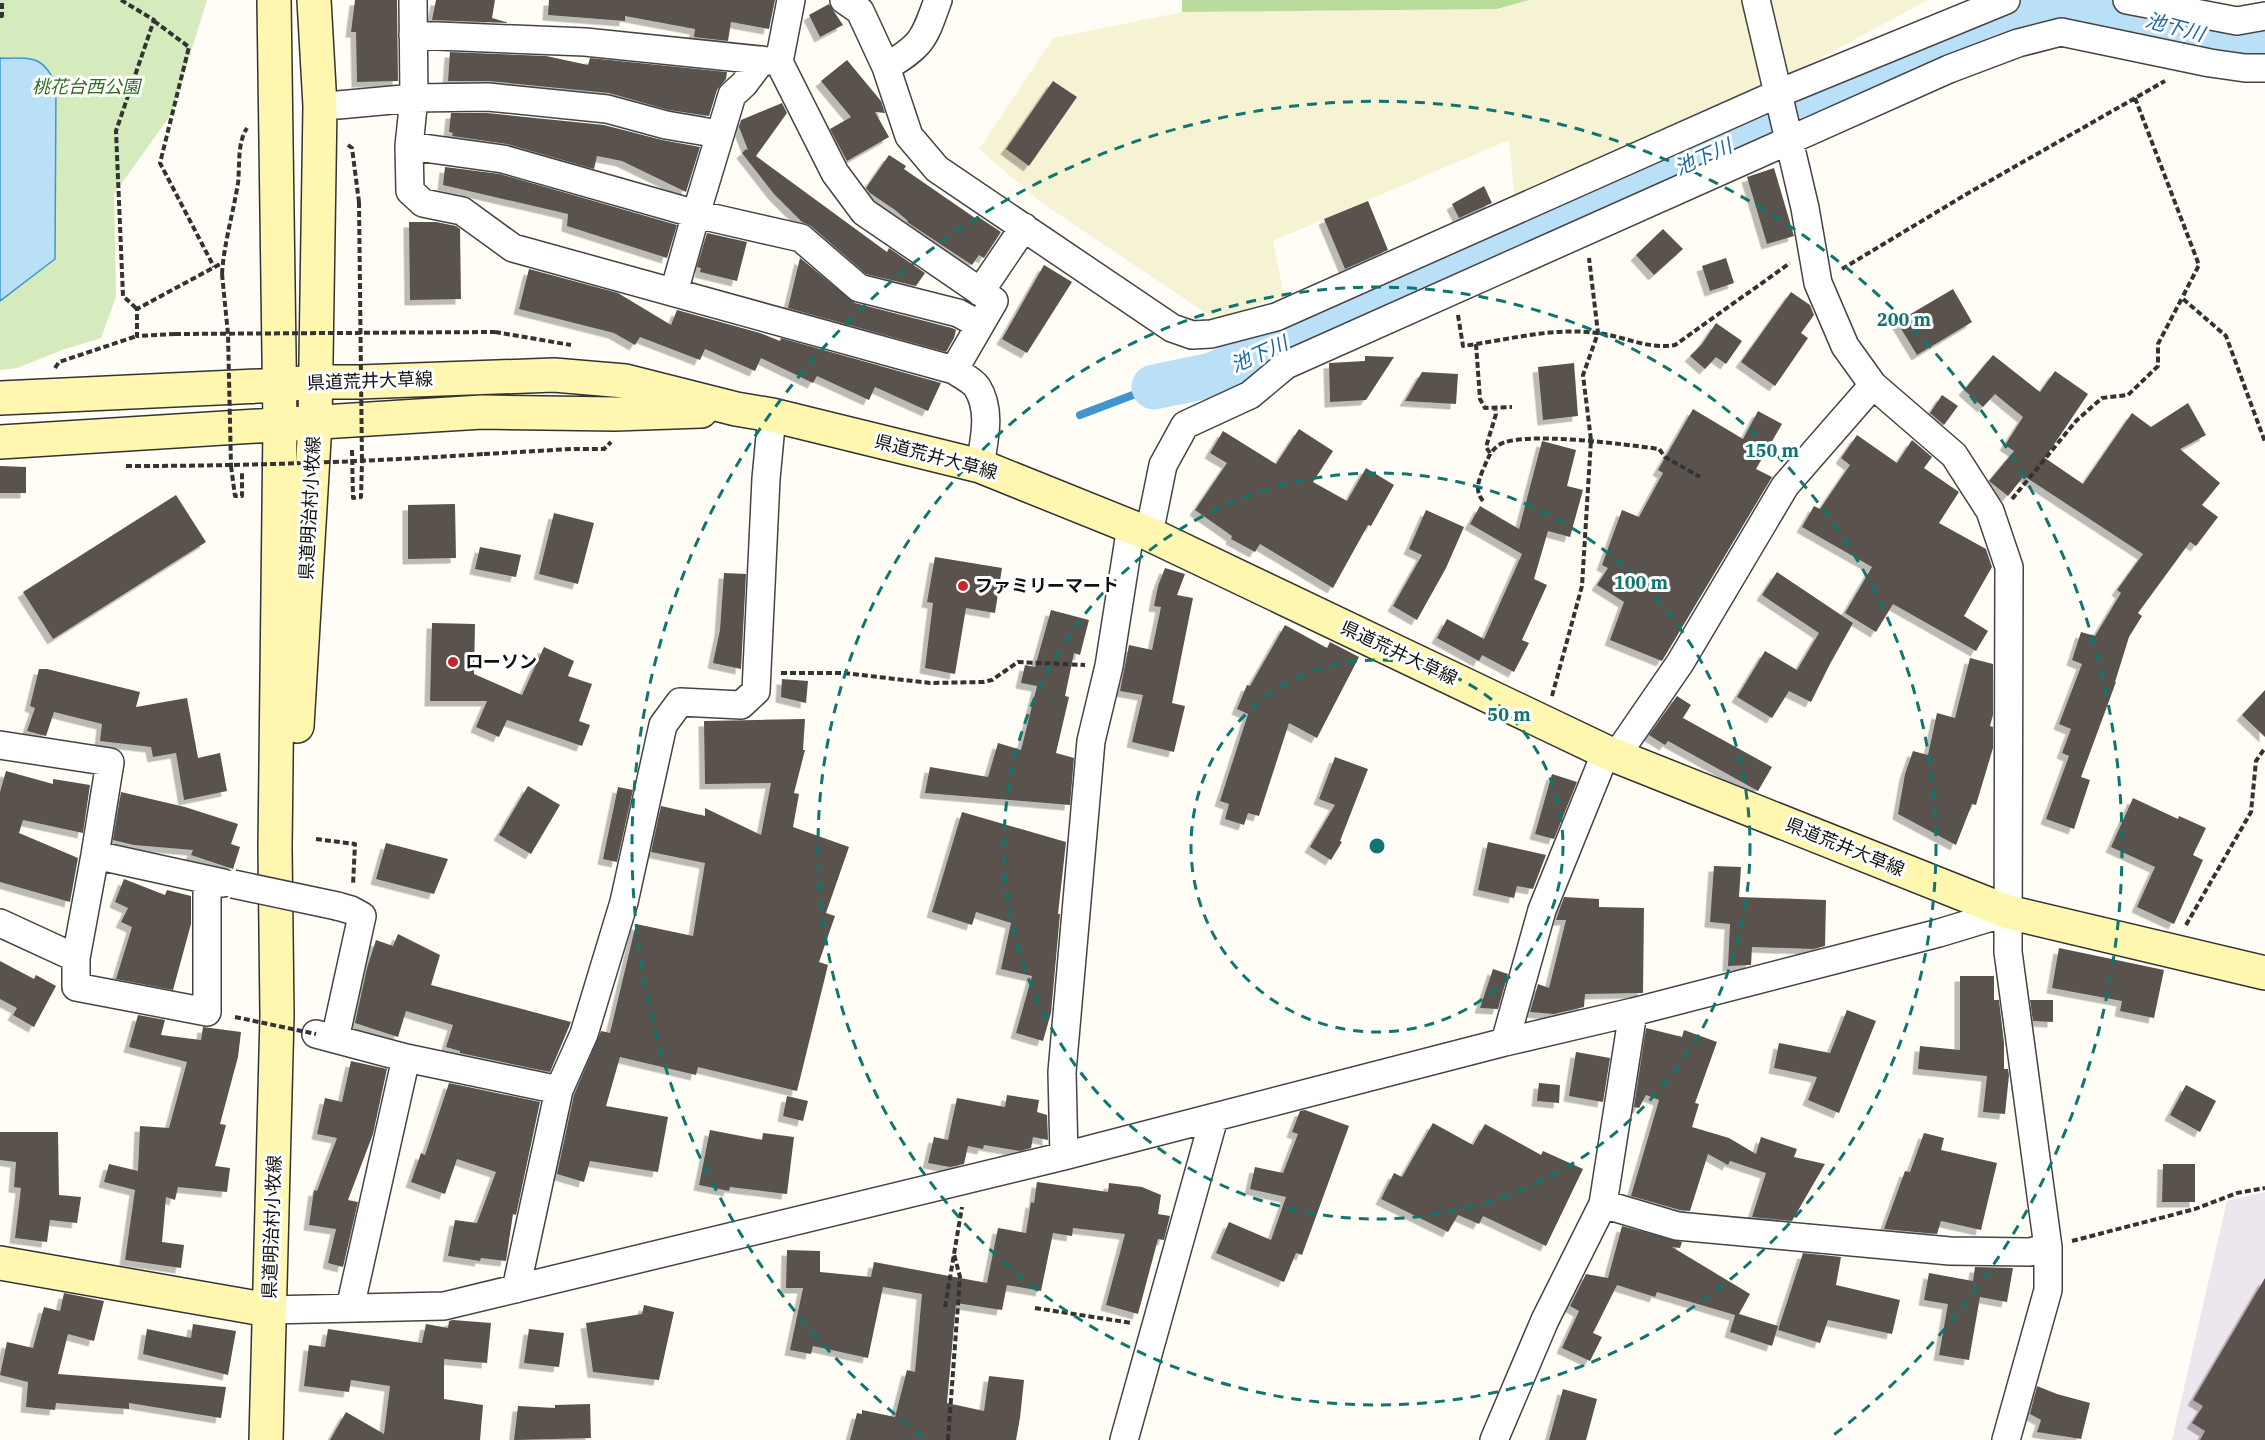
<svg xmlns="http://www.w3.org/2000/svg" width="2265" height="1440" viewBox="0 0 2265 1440" font-family="'IBM Plex Serif','Noto Sans JP',serif">
<style>
.industrial{fill:#eee6ef}
.farmland{fill:#f6f3d4}
.green{fill:#d5ebbd}
.forest{fill:#b9dc9c}
.water{fill:#b9e0f7;stroke:#3f96cf;stroke-width:1.5}
.lines{fill:none;stroke-linecap:round;stroke-linejoin:round}
.stream{stroke:#3f96cf;stroke-width:8}
.river{stroke:#b9e0f7;stroke-width:45}
.building{fill:#5a524d;filter:url(#shadow)}
.street-casing{stroke:#444;stroke-width:30}
.secondary-casing{stroke:#333;stroke-width:36}
.path{stroke:#333;stroke-width:4;stroke-dasharray:6 3;stroke-linecap:butt}
.street{stroke:#fff;stroke-width:27}
.secondary{stroke:#fff6b0;stroke-width:33}
.street-bridge-casing{stroke:#444;stroke-width:30;stroke-linecap:butt}
.path-bridge{stroke:#333;stroke-width:4;stroke-dasharray:6 3;stroke-linecap:butt}
.street-bridge{stroke:#fff;stroke-width:27}
.ring{fill:none;stroke:#0f766e;stroke-width:3;stroke-dasharray:10 8}
.poi-dot{fill:#c4262e;stroke:#fff;stroke-width:2}
.labels{text-anchor:middle;stroke-width:6;stroke-linejoin:round;paint-order:stroke}
.park-label{font-size:18px;font-style:italic;fill:#2f6b1f;stroke:#fff}
.street-label{font-size:18px;fill:#111;stroke:#fff}
.poi-label{font-size:18px;font-weight:bold;fill:#111;stroke:#fff;text-anchor:start}
.water-label{font-size:20px;font-style:italic;fill:#1768a6;stroke:#fff}
.centre{fill:#0f766e;stroke:#fff;stroke-width:3}
.ring-label{font-size:18px;text-anchor:middle;font-weight:bold;fill:#0f766e;stroke:#fff;stroke-width:6;stroke-linejoin:round;paint-order:stroke}
</style>
<defs>
<filter id="shadow"><feDropShadow dx="-5.5" dy="5.5" stdDeviation="0" flood-color="#0004"/></filter>
</defs>
<rect width="100%" height="100%" fill="#fffdf5"/>
<!-- industrial -->
<path class="industrial" d="M2265,1192V1440H2172L2227,1201Z"/>
<!-- farmland -->
<path class="farmland" d="M1529,0H1928L1756,93L1515,201L1509,140L1273,241L1284,295L1216,320L1042,203L979,149L1053,38L1182,12L1497,9Z"/>
<!-- green -->
<path class="green" d="M0,0H207L172,113L114,194L116,297L101,338L62,350L17,368L0,370Z"/>
<!-- forest -->
<path class="forest" d="M1182,0H1529L1497,9L1182,12Z"/>
<!-- water -->
<path class="water" d="M0,58C31,59 41,53 56,84L55,259L0,301Z"/>
<g class="lines">
<!-- stream -->
<path class="stream" d="M1080,415L1154,387"/>
<!-- river -->
<path class="river" d="M1154,387L1212,375L2013,20L2069,10H2113L2237,43H2265"/>
</g>
<!-- building -->
<path class="building" d="M355,0H397L398,81L357,82L356,32H351Z
M436,0H495L492,18L509,23L432,20Z
M549,0H775L769,29L731,22L728,41L694,37L695,29L625,16V21L548,15Z
M829,4L843,25L820,37L809,15Z
M450,52L546,56L588,65L590,58L727,72L726,79L717,90L709,116L669,110L609,93L489,81H448Z
M847,60L881,101L885,113L875,112L889,137L847,161L830,129L851,117L821,81Z
M1053,81L1077,97L1029,166L1006,149Z
M782,103L787,113L756,156L887,252L889,248L925,273L916,286L866,274L811,226L802,222L774,194L742,153L746,149L748,150L739,127L741,120Z
M451,113H487L604,125L662,140L700,147L686,192L622,161L597,156L594,169L507,144L452,136L453,133L449,132Z
M889,155L906,166L904,169L975,218L977,216L1001,232L984,258L979,255L972,265L907,222L908,221L895,210L870,193L866,188Z
M445,167L500,174L677,225L667,258L567,226L568,214L443,185Z
M1774,168L1794,236L1767,244L1747,177Z
M1484,186L1492,203L1459,218L1452,204Z
M1368,201L1388,250L1345,269L1324,219Z
M409,222H436L456,226L460,229L461,299L410,300Z
M1663,229L1683,249L1654,275L1636,255Z
M707,233L747,242L737,281L700,272L701,268L697,267Z
M800,258L855,303L952,328L956,330L954,338L946,352L788,308Z
M1726,258L1734,283L1710,291L1702,266Z
M1044,265L1072,282L1027,353L1002,339Z
M529,269L618,293L671,325L677,310L760,333L780,341L781,338L941,383L928,411L875,387L869,400L817,376L813,383L761,358L755,371L705,349L700,360L640,337L635,345L614,333L519,309Z
M1953,289L1972,322L1917,355L1897,322Z
M1791,292L1810,305L1814,315L1801,333L1808,338L1775,386L1741,362Z
M1716,323L1742,341L1726,364L1716,357L1705,369L1690,356L1702,344Z
M1993,355L2040,392L2055,371L2088,394L2045,458L2083,484L2132,413L2151,427L2188,403L2206,435L2180,449L2220,483L2202,505L2218,517L2196,546L2190,542L2138,613L2142,616L2129,637L2115,682H2116L2081,777L2090,780L2074,829L2046,819L2069,756L2062,753L2071,729L2059,724L2082,664L2072,660L2081,632L2095,636L2121,593L2117,590L2143,554L2024,476L2008,496L1989,481L2014,451L2005,445L2023,417L1995,394L1983,407L1964,390Z
M1365,356L1394,357L1366,400L1330,402L1329,363L1365,361Z
M1574,363L1578,416L1543,420L1538,367Z
M1422,372L1458,374L1456,404L1405,401Z
M1942,395L1958,406L1944,425L1930,413Z
M1693,409L1743,439L1758,411L1782,424L1756,469L1772,477L1662,661L1610,640L1624,602L1597,585L1608,568L1602,565L1622,510L1639,517L1663,473L1658,470Z
M1299,429L1333,451L1313,482L1347,501L1366,468L1394,485L1371,526L1368,525L1333,588L1260,544L1255,552L1231,539L1232,536L1195,510L1227,463L1210,453L1223,431L1276,464Z
M1857,435L1897,463L1912,440L1932,457L1924,468L1959,492L1939,523L1986,549L1992,567L1964,616L1988,631L1976,651L1893,604L1876,632L1845,613L1872,567L1802,527L1814,506L1820,509L1850,465L1841,458Z
M1542,441L1576,450L1567,486L1583,490L1570,537L1548,531L1534,579L1547,585L1522,640L1529,643L1514,672L1482,655L1479,661L1437,638L1447,619L1484,639L1522,554L1470,524L1480,506L1519,529Z
M0,466L26,467V493H0Z
M176,495L206,542L53,639L23,592Z
M455,504L456,558L408,559V505Z
M1426,510L1464,527L1446,568L1417,620L1393,606L1422,555L1409,549Z
M554,513L594,523L578,584L539,574Z
M480,547L521,555L516,577L475,569Z
M935,557L1002,568L995,613L966,608L955,674L925,668L933,603L927,602Z
M1165,568L1185,574L1177,595L1193,598L1172,703L1185,706L1174,752L1132,742L1143,695L1120,691L1129,645L1152,650L1161,607L1154,606L1158,586Z
M1777,572L1853,623L1830,664L1811,702L1789,691L1772,718L1737,697L1765,651L1797,670L1819,633L1762,595Z
M724,573L746,574L741,669L713,663L720,630Z
M1051,610L1089,620L1080,655L1074,653L1065,696L1069,697L1056,753L1074,758L1070,805L925,793L930,767L988,777L998,743L1021,750L1037,686L1021,683L1025,665L1035,667Z
M432,623L475,624L474,674L522,695L544,647L574,661L568,676L592,684L579,721L590,725L582,746L507,720L499,737L476,727L487,701H430Z
M1285,625L1327,648L1330,642L1359,657L1317,738L1289,723L1259,816L1248,813L1244,825L1225,819L1229,804L1220,801L1248,714L1237,709L1247,685L1250,686Z
M1970,658L1993,664V715L1990,726L1993,727V748L1976,805L1972,804L1956,845L1898,814L1905,774L1913,751L1928,755L1937,713L1955,718Z
M39,669H47L140,692L136,707L187,698L198,758L220,753L227,791L184,800L176,753L153,757L151,747L100,741L102,724L54,712L46,736L27,731L35,708L30,706Z
M782,679L808,681L806,703L781,697Z
M2265,690V737L2242,715Z
M1677,696L1691,705L1683,718L1772,767L1758,791L1668,741L1665,745L1649,735Z
M805,719L803,750H805L794,793L799,794L793,827L849,847L826,913L835,916L819,962L828,965L797,1091L698,1067L696,1075L620,1057L606,1106L668,1117L658,1172L590,1161L584,1182L557,1174L574,1095L601,1031L610,1033L636,924L693,936L705,863L651,852L661,806L705,816V808L761,835L771,783L705,784L704,721Z
M1335,757L1368,769L1340,841L1342,842L1331,860L1310,847L1335,805L1319,799Z
M6,771L53,784V779L90,785L83,833L23,820L19,833L78,858L70,902L0,882V792Z
M1552,774L1577,782L1554,839L1535,834Z
M528,786L560,805L531,854L499,835Z
M618,787L633,790L617,862L603,859Z
M121,792L185,807L238,824L231,844L240,847L233,869L191,855L193,850L134,845L113,840Z
M2133,798L2178,819L2179,816L2206,828L2193,855L2203,860L2174,924L2137,907L2155,867L2111,847Z
M962,812L1066,842L1058,914H1060L1051,1013L1043,1041L1016,1033L1032,976L1001,969L1011,923L976,912L972,925L932,912Z
M1488,842L1546,855L1533,889L1517,886L1514,898L1478,890Z
M386,843L448,859L434,894L376,879Z
M1714,866L1741,867L1739,897L1826,900L1825,946L1813,949L1752,947L1751,965L1728,966L1730,924L1710,922Z
M124,879L165,895L167,890L191,896V924L173,990L116,979L132,927L121,922L128,908L115,902Z
M1564,897L1599,899V907L1644,908L1643,993L1585,994L1584,1007L1554,1014L1530,1012L1538,984L1549,988L1566,920H1556Z
M398,934L440,955L431,985L571,1022L550,1072L460,1053V1051L446,1047L453,1025L406,1011L398,1037L355,1023L367,968L376,940L393,946Z
M2059,948L2164,970L2154,1018L2120,1011L2122,1001L2052,988Z
M0,961L34,979L36,975L56,986L34,1027L13,1015L17,1008L0,999Z
M1493,969L1508,974L1498,1009L1480,1008Z
M1960,976H1994V1000H1999L2004,1043V1069H2008L2009,1075L2005,1114L1983,1112L1987,1076L1918,1069L1920,1046L1960,1050Z
M2030,1000H2053V1022L2033,1021Z
M1847,1010L1876,1021L1839,1113L1808,1100L1817,1077L1774,1068L1779,1043L1830,1053Z
M138,1015L165,1020L161,1035L201,1040L203,1027L241,1032L238,1057L220,1124L226,1125L215,1166L230,1168L227,1192L178,1187L175,1200L166,1197L162,1242L184,1245L181,1268L125,1260L135,1190L104,1182L109,1164L138,1171L140,1126L169,1128L187,1062L129,1047Z
M1646,1028L1682,1037L1684,1030L1717,1042L1695,1103L1699,1104L1692,1127L1729,1138L1756,1154L1761,1137L1797,1149L1794,1157L1825,1164L1792,1221L1752,1217L1766,1173L1730,1161L1728,1165L1708,1154L1690,1211L1680,1210L1631,1196L1659,1100L1646,1095L1639,1108L1634,1107Z
M1576,1052L1610,1058L1603,1102L1569,1096Z
M351,1061L387,1069L373,1134L348,1200L358,1202L343,1267L328,1263L336,1229L309,1225L314,1190L317,1191L337,1138L317,1134L325,1098L342,1102Z
M449,1083L540,1102L516,1215L513,1214L506,1261L481,1258L480,1261L448,1256L455,1220L477,1223L496,1172L457,1159L445,1194L411,1182L421,1153L425,1155Z
M1539,1083L1560,1085L1559,1103L1537,1101Z
M2186,1085L2216,1101L2200,1132L2170,1115Z
M1007,1095L1039,1100L1037,1112L1047,1115L1048,1140L1033,1137L1031,1148L1020,1151L984,1145L983,1149L968,1146L964,1164L950,1167L928,1163L934,1137L948,1140L957,1098L1005,1107Z
M787,1096L808,1101L803,1121L783,1116Z
M1305,1110L1349,1126L1302,1255L1296,1253L1284,1282L1216,1253L1229,1222L1271,1240L1286,1197L1250,1189L1255,1167L1283,1173L1298,1134L1292,1132L1300,1111Z
M1433,1123L1473,1145L1485,1124L1541,1155L1543,1151L1583,1169L1546,1246L1483,1216L1479,1224L1458,1215L1448,1232L1381,1199L1394,1173L1402,1177Z
M710,1130L762,1140L763,1133L794,1137L787,1194L730,1187L729,1191L699,1185Z
M0,1132H58L59,1195L81,1197L77,1223L50,1220L47,1242L15,1238L21,1188L14,1187L16,1162L0,1160Z
M1924,1133L1944,1138L1941,1150L1997,1163L1981,1230L1941,1221L1937,1234L1884,1229L1905,1171L1910,1172Z
M2163,1164H2195V1202H2162Z
M1037,1182L1108,1192L1109,1183L1142,1187L1161,1195L1158,1214L1170,1216L1164,1240L1158,1239L1138,1314L1106,1305L1125,1234L1073,1228L1072,1236L1053,1233L1041,1291L1007,1285L1002,1310L956,1303L947,1403L984,1411L989,1376L1024,1380L1020,1418L1016,1440H850L857,1413L862,1414V1410L895,1417L907,1370L915,1372L922,1294L883,1287L868,1358L813,1346L811,1354L790,1350L803,1288H786L787,1250L820,1251V1272L871,1277L874,1262L987,1283L998,1228L1026,1233L1031,1202L1034,1203Z
M1622,1226L1682,1242L1680,1248L1672,1247L1750,1294L1739,1314L1778,1326L1772,1346L1730,1332L1735,1315L1657,1292L1655,1297L1617,1285L1593,1333L1602,1337L1590,1361L1562,1348L1579,1311L1570,1306L1586,1274L1608,1278Z
M1803,1253L1841,1257L1836,1285L1900,1300L1892,1334L1828,1320L1820,1343L1778,1330Z
M1975,1267L2013,1268L2007,1302L1980,1297L1969,1360L1939,1355L1948,1304L1924,1300L1929,1273L1973,1281Z
M2265,1278V1440H2200L2205,1431L2192,1423L2203,1406L2193,1400Z
M64,1293L104,1301L94,1341L68,1334L58,1374L226,1387L221,1418L129,1403V1409L56,1403L55,1410L26,1407L28,1382L0,1375L7,1342L33,1348L44,1307L60,1311Z
M644,1305L674,1312L659,1380L593,1372L586,1323L642,1314Z
M453,1320L491,1323L487,1363L444,1359V1399L483,1405L480,1440H330L346,1412L384,1434L390,1386L351,1380L349,1392L304,1386L309,1345L325,1347L328,1329L422,1343L426,1324L448,1328L449,1321Z
M193,1324L236,1331L228,1375L143,1354L147,1329L191,1338Z
M529,1329L564,1333L559,1367L524,1363Z
M2037,1386L2057,1394L2090,1403L2081,1439L2037,1432L2041,1420L2030,1414Z
M1563,1389L1597,1399L1586,1440H1549Z
M590,1404L591,1438L514,1440L518,1406L555,1408V1405Z"/>
<g class="lines">
<!-- street casing -->
<g class="street-casing">
<path id="street" d="M413,0L414,98L409,146L410,191L423,203L462,211L513,248L954,370C961,375 972,380 977,387C992,411 984,440 980,466
M844,0L860,11L886,67L909,136L937,169L1172,328L1192,335L1211,334L1276,317L1777,94L2006,0
M1756,0L1805,208L1818,283L1845,346L1873,385L1954,455L1990,511L2009,567L2008,952L2048,1247V1290L2006,1440
M2127,0L2237,21L2265,16
M413,35L585,42L779,62L835,173L864,212L994,301L954,370
M762,60L744,84L732,95L696,214L801,238L859,288L958,313L980,325
M779,62L791,0
M886,67C923,45 924,39 938,0
M338,105L414,98L488,97L607,109L666,125L719,134
M409,146L503,159L696,214L674,292
M980,292L1024,227
M1149,534L1163,465L1185,425L1250,395L1286,365L1949,69L2018,43L2061,32L2210,63L2245,68H2265
M0,745L110,762L95,855L76,958V987L207,1012V881
M1616,756L1680,663L1785,486L1873,385
M95,855L223,883
M0,923L76,958
M1633,1012L1603,1204L1677,1226L1950,1251L2030,1252L2048,1247
M316,1034L406,1058L559,1090
M335,1039L362,916L351,910L337,906
M1505,1042L1542,910L1606,752
M1064,1156L1062,1072L1091,741L1109,666L1131,526
M516,1289L559,1090L584,1034L624,902L663,725L680,702L741,705L756,691L766,479L772,415
M350,1308L406,1058
M269,1310L444,1306L1064,1156L1505,1042L1633,1012L1939,933L2008,912
M1124,1440L1214,1118
M1494,1440L1545,1320L1603,1204"/>
</g>
<!-- secondary casing -->
<g class="secondary-casing">
<path id="secondary" d="M0,398L280,385L314,382H359L554,375L625,381L736,409L772,415L980,466L1149,534L1606,752L2008,912L2265,973
M0,442L482,412L615,414L701,411
M297,726L315,423L320,106L314,0
M0,1263L269,1310
M266,1440L277,1015L275,848L280,425L274,0"/>
</g>
<!-- path -->
<path class="path" d="M121,0L154,20L116,131L123,296L137,309
M0,16H2V0
M154,21L189,47L160,163L214,267
M2135,98L2199,265L2182,298
M348,145L352,148L359,202
M1842,269L1965,195L2165,81
M222,274C224,243 233,214 238,183C240,165 237,143 247,128
M1458,315L1463,346C1507,340 1553,327 1597,333C1624,336 1648,350 1675,345L1790,263
M495,332L571,345
M175,334L137,336V309L222,263
M1476,344L1480,399L1485,408L1512,407
M55,368L59,362L137,336
M352,450L353,498L361,497L362,462
M1490,453L1486,447L1496,414L1495,407
M484,454L571,449H604L611,442
M231,466L235,496H242V471
M2012,499L2076,421L2102,398L2128,395L2158,366V344L2182,298L2226,336L2265,442
M1483,501C1475,491 1478,483 1482,472C1487,461 1489,452 1499,445C1521,430 1630,445 1659,449L1665,457L1700,477
M781,673H844L930,683L983,682L992,680L1018,662L1085,665
M1552,696L1582,586L1591,440L1583,375L1598,333L1589,258
M316,839L355,844L353,885
M2186,925L2251,812L2256,761L2265,748
M2072,1241L2195,1209L2237,1193L2265,1188
M945,1307L962,1207
M1035,1308L1132,1323
M948,1440L960,1277L954,1254"/>
<!-- street -->
<use href="#street" class="street"/>
<!-- secondary -->
<use href="#secondary" class="secondary"/>
<!-- street-bridge casing -->
<g class="street-bridge-casing">
<path id="street-bridge" d="M233,884L337,906"/>
</g>
<!-- path-bridge -->
<path class="path-bridge" d="M359,202L362,462
M222,274L228,334L231,466
M175,334L495,332
M126,466C246,466 364,462 484,454
M235,1017L316,1034"/>
<!-- street-bridge -->
<use href="#street-bridge" class="street-bridge"/>
</g>
<!-- distance rings -->
<g class="ring">
<circle cx="1377" cy="846" r="186"/>
<circle cx="1377" cy="846" r="373"/>
<circle cx="1377" cy="846" r="559"/>
<path d="M923 1437A745 745 0 1 1 1831 1437"/>
</g>
<!-- markers -->
<g class="poi-dot">
<circle cx="963" cy="586" r="6"/>
<circle cx="453" cy="662" r="6"/>
</g>
<g class="labels">
<!-- park labels -->
<g class="park-label">
<text x="86" y="93">桃花台西公園</text>
</g>
<!-- street labels -->
<g class="street-label">
<text transform="translate(370 381) rotate(-2)" y="6">県道荒井大草線</text>
<text transform="translate(936 457) rotate(15)" y="6">県道荒井大草線</text>
<text transform="translate(310 508) rotate(-87)" y="6">県道明治村小牧線</text>
<text transform="translate(1399 653) rotate(25)" y="6">県道荒井大草線</text>
<text transform="translate(1845 847) rotate(22)" y="6">県道荒井大草線</text>
<text transform="translate(272 1227) rotate(-88)" y="6">県道明治村小牧線</text>
</g>
<!-- poi labels -->
<g class="poi-label">
<text x="975" y="592">ファミリーマート</text>
<text x="465" y="668">ローソン</text>
</g>
<!-- water labels -->
<g class="water-label">
<text transform="translate(2175 27) rotate(15)" y="7">池下川</text>
<text transform="translate(1703 157) rotate(-24)" y="7">池下川</text>
<text transform="translate(1259 354) rotate(-24)" y="7">池下川</text>
</g>
</g>
<circle cx="1377" cy="846" r="9" class="centre"/>
<g class="ring-label">
<text x="1904" y="326">200 m</text>
<text x="1772" y="457">150 m</text>
<text x="1641" y="589">100 m</text>
<text x="1509" y="721">50 m</text>
</g>
</svg>
